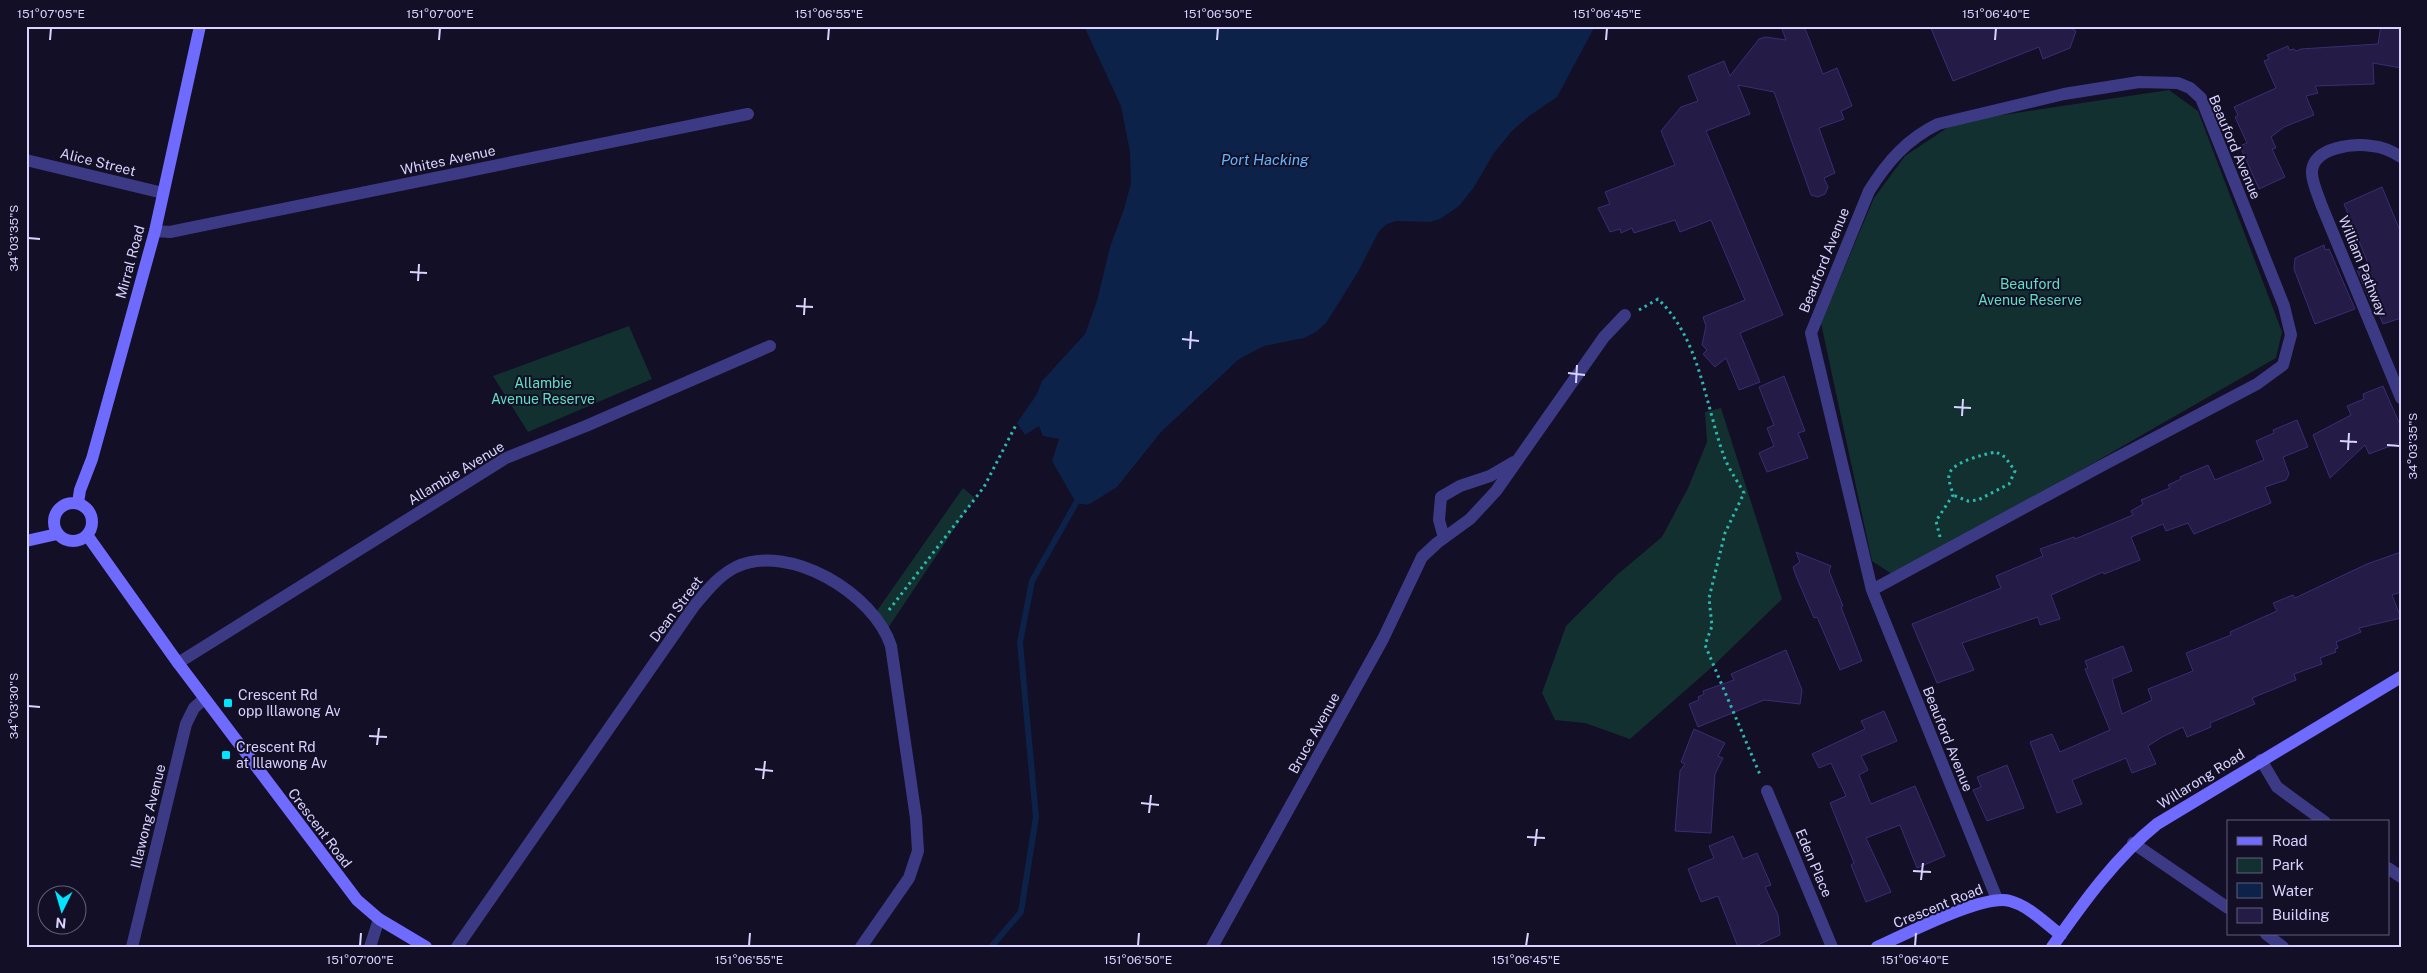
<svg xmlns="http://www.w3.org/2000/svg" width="2427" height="973" viewBox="0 0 2427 973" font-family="'Public Sans',sans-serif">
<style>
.green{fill:#12302f}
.water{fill:#0c2248}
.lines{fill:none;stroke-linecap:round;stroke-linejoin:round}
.stream{stroke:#0c2248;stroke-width:6}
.building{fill:#241b47;stroke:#3b2d73}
.path{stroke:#2fb8b0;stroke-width:3;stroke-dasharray:2.5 4;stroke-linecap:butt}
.street{stroke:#3d3a85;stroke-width:12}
.secondary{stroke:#6f6bff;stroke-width:12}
.ticks{fill:none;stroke:#d9d4ff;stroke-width:2}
.poi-dot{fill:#00e5ff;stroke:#130f26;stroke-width:2}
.labels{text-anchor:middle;stroke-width:4;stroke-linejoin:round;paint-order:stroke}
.street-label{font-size:14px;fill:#d9d4ff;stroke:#130f26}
.park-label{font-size:14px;fill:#5fe0c0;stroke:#130f26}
.poi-label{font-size:14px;fill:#d9d4ff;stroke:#130f26;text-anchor:start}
.water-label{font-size:15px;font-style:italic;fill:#62b6ff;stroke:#130f26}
.neatline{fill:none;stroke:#d9d4ff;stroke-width:2}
.ticks-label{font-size:12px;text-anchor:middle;fill:#d9d4ff}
</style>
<rect width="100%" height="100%" fill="#130f26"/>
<!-- green -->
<path class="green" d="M2169,90L2198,111L2282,332L2276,358L2029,500L1892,574L1872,561L1821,323L1874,198L1905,156L1956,122Z
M629,326L652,379L528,432L493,376Z
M1721,408L1782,599L1712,667L1630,739L1585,723L1555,720L1542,693L1566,626L1618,574L1662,537L1688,488L1707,442L1705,412Z
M963,488L975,498L886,631L874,615Z"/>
<!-- water -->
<path class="water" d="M1084,26H1595L1557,97L1529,116L1512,131L1494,153L1474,187L1459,206L1440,219L1430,222L1396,221L1387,224L1379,231L1358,272L1326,323L1316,332L1304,338L1264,346L1239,359L1161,432L1117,487L1088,505L1076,503L1052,461L1059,439L1043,436L1039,426L1025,435L1017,423L1037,394L1042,381L1085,334L1097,301L1110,247L1124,209L1131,183L1130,152L1121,106Z"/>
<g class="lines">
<!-- stream -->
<path class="stream" d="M991,947L1021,912L1036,817L1020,642L1032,581L1076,503"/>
</g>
<!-- building -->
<path class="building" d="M1781,26H1804L1823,74L1837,68L1852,106L1841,111L1844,119L1819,128L1835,173L1824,178L1828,187L1825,194L1818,197L1811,195L1774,92L1738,85L1750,114L1706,131L1783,315L1740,333L1760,382L1739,390L1726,358L1715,367L1703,354L1707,350L1702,345L1706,326L1703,317L1745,300L1711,220L1680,232L1675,220L1634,233L1632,228L1621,233L1620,229L1610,232L1598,208L1610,204L1605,192L1675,165L1661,131L1681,107L1698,101L1688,76L1724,61L1730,76L1759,39L1766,37L1786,40Z
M1930,26H2067L2076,31L2070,48L2043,59L2039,47L1953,81Z
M2381,26H2401V68L2373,63L2374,84L2315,86L2318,93L2306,96L2314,115L2284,127L2271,137L2276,148L2272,149L2285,177L2259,189L2240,146L2247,143L2235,117L2238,115L2234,107L2276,88L2264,61L2269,59L2267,55L2288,46L2289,50L2294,49L2296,51L2301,49L2378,44Z
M2382,187L2401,233V318L2383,324L2374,302L2371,303L2357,270L2369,266L2344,204Z
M2324,245L2325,250L2329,249L2355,309L2315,324L2294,269L2295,258Z
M1784,376L1805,431L1798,433L1808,458L1767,472L1759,453L1774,446L1767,428L1774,425L1759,387Z
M2383,386L2401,427V442L2369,454L2365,445L2330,478L2313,435L2351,415L2347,406L2364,399L2363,394Z
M2297,420L2308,447L2283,457L2289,474L2286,480L2265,487L2271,503L2194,534L2188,523L2166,531L2163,524L2131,537L2140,560L2104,574L2103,572L2051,595L2060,619L2040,625L2038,617L1962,643L1974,670L1937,683L1912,624L2001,588L1996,576L2043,556L2040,549L2074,537L2075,539L2133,515L2131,511L2143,504L2141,500L2170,488L2168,485L2181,479L2180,477L2208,465L2215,480L2264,460L2256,441L2274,433L2273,430Z
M1796,552L1831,566L1829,571L1843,606L1841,607L1862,661L1840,670L1817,617L1814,618L1796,576L1793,567L1800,562Z
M2401,552V592L2392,595L2401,618L2359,628L2361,632L2336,642L2338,648L2335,649L2336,652L2320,658L2322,664L2294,674L2296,680L2252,698L2255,704L2210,723L2211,727L2187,737L2183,727L2162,737L2148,746L2156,764L2132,773L2126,758L2072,780L2082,804L2057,813L2030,742L2052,734L2060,752L2110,730L2085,669L2088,668L2085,661L2123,646L2132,671L2112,679L2122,714L2152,700L2148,689L2193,671L2186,653L2231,635L2230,632L2277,611L2273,603L2293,595L2295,598L2367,564Z
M1786,650L1802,690L1800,704L1764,700L1698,727L1689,704L1699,700L1698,697L1704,694L1703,691L1734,680L1731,674Z
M1884,711L1897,741L1861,756L1868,770L1859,775L1871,804L1915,786L1945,856L1917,868L1900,825L1866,838L1891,892L1866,902L1851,865L1854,863L1830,803L1846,796L1831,763L1819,768L1812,754L1865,729L1861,721Z
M1694,729L1725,743L1718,756L1723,758L1715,774L1711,833L1675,831L1680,771L1685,764L1681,762Z
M2007,765L2024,808L1987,821L1973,790L1981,787L1977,777Z
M1733,836L1743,859L1757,853L1771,885L1765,887L1778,915L1780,935L1753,947H1738L1718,896L1701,902L1688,869L1714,858L1709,846Z"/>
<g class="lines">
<!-- path -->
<path class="path" d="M1639,310L1658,299C1701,340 1705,406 1725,459C1730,471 1738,482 1744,493L1725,533L1709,598L1712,626L1705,645L1761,777
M1940,537L1936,521L1953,495C1952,489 1948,481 1949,475C1951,462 1985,454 1996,452L2005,457L2015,471L2009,484L1978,500L1968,501L1953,495
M889,610L984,487L1017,423"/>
<!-- street -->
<path class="street" d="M2401,157C2392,151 2382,147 2372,146C2354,143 2314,147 2312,171C2311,180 2318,195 2321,204L2401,398
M26,160L163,193
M155,231L170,232L748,114
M1444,538L1439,520L1441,497L1460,486L1490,476L1514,462
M1872,590L2105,464L2257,384L2283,365L2291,335L2284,306L2201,98L2190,88L2178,83L2139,82L2064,94L1938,124C1907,139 1887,162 1869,191L1811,333L1872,590L1997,899
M178,663L506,458L586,426L770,346
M2261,760L2277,787L2325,822
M1767,791L1832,947
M2133,843L2228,908
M2388,868L2401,877
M2266,934L2283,947
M132,947L186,724L194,708L204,699
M370,947L379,919
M457,947L694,606C707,591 718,576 736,567C790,542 874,594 891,646L916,818L918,851L909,878L861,947
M1212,947L1383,639L1422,557L1437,543L1470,519L1496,491L1604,337L1625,315"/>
<!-- secondary -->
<path class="secondary" d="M54 522a19 19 0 1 1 38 0a19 19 0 1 1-38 0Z
M78,503L80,490L92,459L155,231L200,26
M87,535L178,663L357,900L379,919L426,947
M26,541L57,534
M1877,947C1904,935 1984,893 2010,901C2029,906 2045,923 2061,935
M2052,947C2083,903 2115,858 2157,824L2401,677"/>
</g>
<!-- ticks -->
<path class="ticks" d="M50,40L51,28M439,40L440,28M828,40L829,28M1217,40L1218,28M1606,40L1607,28M1995,40L1996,28M28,238L40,239M410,272L427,273M418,281L419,264M796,306L813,307M804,315L805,298M1182,339L1199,341M1190,349L1191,331M1568,373L1585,375M1576,383L1577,365M1954,407L1971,408M1962,416L1963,399M2340,441L2357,442M2387,445L2400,446M2348,450L2349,433M28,706L40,707M369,736L387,737M377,745L379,728M755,769L773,771M763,779L765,761M1141,803L1159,805M1149,813L1151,795M1527,837L1545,838M1535,846L1537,829M1913,871L1931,872M1921,880L1923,863M360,946L361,933M749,946L750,933M1138,946L1139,933M1526,946L1528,933M1915,946L1916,933"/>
<!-- markers -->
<g class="poi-dot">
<rect x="223" y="698" width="10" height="10" rx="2.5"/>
<rect x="221" y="750" width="10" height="10" rx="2.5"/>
</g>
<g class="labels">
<!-- street labels -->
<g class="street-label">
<text transform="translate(2235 147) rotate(67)" y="5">Beauford Avenue</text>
<text transform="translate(448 160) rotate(-12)" y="5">Whites Avenue</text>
<text transform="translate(98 162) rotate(14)" y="5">Alice Street</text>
<text transform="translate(1824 260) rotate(-68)" y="5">Beauford Avenue</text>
<text transform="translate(130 262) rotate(-75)" y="5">Mirral Road</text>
<text transform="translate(2363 266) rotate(68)" y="5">William Pathway</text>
<text transform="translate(456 473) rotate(-31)" y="5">Allambie Avenue</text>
<text transform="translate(676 609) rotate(-53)" y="5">Dean Street</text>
<text transform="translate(1314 733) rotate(-61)" y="5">Bruce Avenue</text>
<text transform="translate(1948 739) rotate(68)" y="5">Beauford Avenue</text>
<text transform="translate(2201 779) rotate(-32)" y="5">Willarong Road</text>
<text transform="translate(148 816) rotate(-76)" y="5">Illawong Avenue</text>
<text transform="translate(320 828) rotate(53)" y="5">Crescent Road</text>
<text transform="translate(1814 863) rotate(67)" y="5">Eden Place</text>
<text transform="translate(1938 906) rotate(-22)" y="5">Crescent Road</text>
</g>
<!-- park labels -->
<g class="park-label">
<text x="2030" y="289">Beauford<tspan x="2030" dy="16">Avenue Reserve</tspan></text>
<text x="543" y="388">Allambie<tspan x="543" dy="16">Avenue Reserve</tspan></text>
</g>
<!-- poi labels -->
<g class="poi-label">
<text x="238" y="700">Crescent Rd<tspan x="238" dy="16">opp Illawong Av</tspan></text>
<text x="236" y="752">Crescent Rd<tspan x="236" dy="16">at Illawong Av</tspan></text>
</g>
<!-- water labels -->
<g class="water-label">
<text x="1265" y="165">Port Hacking</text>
</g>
</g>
<!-- border -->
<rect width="2427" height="973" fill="none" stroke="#130f26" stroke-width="55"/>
<!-- legend -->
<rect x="2227" y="820" width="162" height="115" fill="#130f26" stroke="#625e7d"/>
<rect x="2237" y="837" width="25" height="8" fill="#6f6bff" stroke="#625e7d"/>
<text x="2272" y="846" font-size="15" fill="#d9d4ff">Road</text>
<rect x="2237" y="858" width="25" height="15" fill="#12302f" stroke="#625e7d"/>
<text x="2272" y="870" font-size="15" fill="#d9d4ff">Park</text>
<rect x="2237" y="883" width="25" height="15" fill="#0c2248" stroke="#625e7d"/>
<text x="2272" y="896" font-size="15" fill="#d9d4ff">Water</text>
<rect x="2237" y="908" width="25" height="15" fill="#241b47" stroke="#625e7d"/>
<text x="2272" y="920" font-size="15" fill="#d9d4ff">Building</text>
<!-- north arrow -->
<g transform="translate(62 910) rotate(185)"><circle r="24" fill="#130f26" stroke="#625e7d"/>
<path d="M0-4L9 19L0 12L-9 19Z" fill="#00e5ff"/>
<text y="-8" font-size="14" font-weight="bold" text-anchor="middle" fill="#d9d4ff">N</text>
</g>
<rect x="28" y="28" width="2372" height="918" class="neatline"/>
<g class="ticks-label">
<text x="51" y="18">151°07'05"E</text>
<text x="440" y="18">151°07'00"E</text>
<text x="829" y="18">151°06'55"E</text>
<text x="1218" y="18">151°06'50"E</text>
<text x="1607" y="18">151°06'45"E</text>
<text x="1996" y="18">151°06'40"E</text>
<text transform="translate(14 238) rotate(-90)" y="4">34°03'35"S</text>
<text transform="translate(2413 446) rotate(-90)" y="4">34°03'35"S</text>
<text transform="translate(14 706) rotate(-90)" y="4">34°03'30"S</text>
<text x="360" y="964">151°07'00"E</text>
<text x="749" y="964">151°06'55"E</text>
<text x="1138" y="964">151°06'50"E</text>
<text x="1526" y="964">151°06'45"E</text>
<text x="1915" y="964">151°06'40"E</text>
</g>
</svg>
